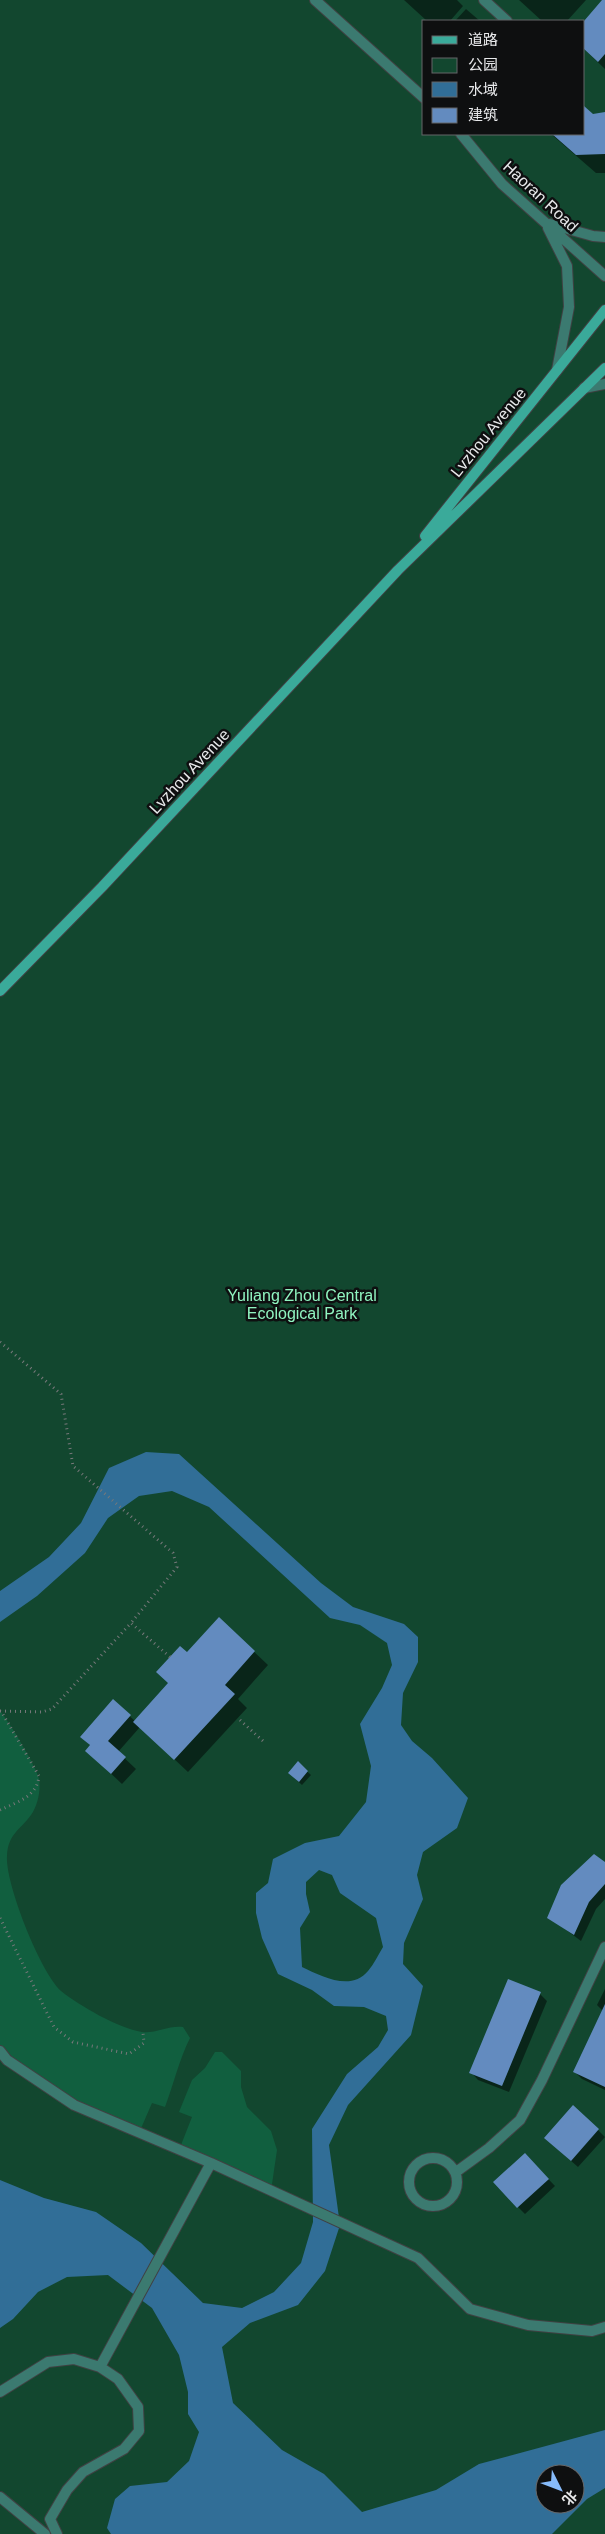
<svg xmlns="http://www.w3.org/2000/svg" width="605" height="2534" viewBox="0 0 605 2534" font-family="Helvetica,'Noto Sans SC',sans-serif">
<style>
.green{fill:#12472f;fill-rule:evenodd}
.forest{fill:#115f3f}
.water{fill:#316e97;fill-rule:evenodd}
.shadow{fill:#0007}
.building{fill:#638bbf}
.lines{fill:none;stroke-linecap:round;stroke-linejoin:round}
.service-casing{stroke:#404143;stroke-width:12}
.minor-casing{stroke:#404143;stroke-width:12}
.secondary-casing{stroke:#404143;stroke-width:12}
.path{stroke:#77787a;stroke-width:3;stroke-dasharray:1 4;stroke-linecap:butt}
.service{stroke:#3b7a70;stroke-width:10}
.minor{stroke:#3b7a70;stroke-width:10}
.secondary{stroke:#3aaa9a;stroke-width:10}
.labels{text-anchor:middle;stroke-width:5;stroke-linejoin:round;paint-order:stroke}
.street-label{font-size:16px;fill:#e8e9eb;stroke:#0e0f10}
.park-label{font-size:16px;fill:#90f4c0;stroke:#0e0f10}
</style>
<rect width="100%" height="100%" fill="#252628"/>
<!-- green -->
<path class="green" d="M0,0H605V2534H0ZM424,21H584V134H424ZM545,2474H575V2504H545Z"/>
<!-- forest -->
<path class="forest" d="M0,1711C8,1720 35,1765 38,1776C42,1786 38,1806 31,1815C20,1830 8,1834 7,1856C5,1883 40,1972 61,1991C80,2006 118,2028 142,2032C155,2034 169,2025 183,2027L190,2038C179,2060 174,2083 165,2107L152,2103L139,2133L74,2105L0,2051Z
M215,2052H222L241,2071V2087L247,2107L271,2131L277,2150L271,2191L179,2150L192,2117L179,2112L192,2080L205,2068Z"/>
<!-- water -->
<path class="water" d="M146,1452L179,1454L321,1583L353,1607L404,1624L418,1637V1662L403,1693L401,1725L412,1741L432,1758L468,1798L457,1828L423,1852L417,1875L423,1899L404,1943L403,1964L423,1986L411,2035L348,2105L329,2145L340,2225L325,2271L298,2305L250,2323L222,2347L233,2403L282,2450L324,2474L362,2512L436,2490L479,2464L605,2430V2488L587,2499L552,2534H111L107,2528L115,2499L130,2486L167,2482L189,2461L199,2432L188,2414V2392L179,2355L152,2308L108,2275L67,2277L38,2292L13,2319L0,2328V2180L44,2198L96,2212L141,2243L203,2303L242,2308L274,2292L301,2263L313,2222L312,2129L347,2074L378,2047L388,2030L386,2016L364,2007L334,2006L312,1990L278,1974L262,1938L256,1913V1893L268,1883L273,1859L305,1843L339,1836L366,1802L371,1766L360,1724L382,1688L392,1665L387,1643L360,1625L330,1618L209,1507L172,1491L139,1496L108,1518L85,1553L37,1596L0,1622V1591L49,1557L81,1523L109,1468ZM319,1870L332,1875L340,1893L376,1918L383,1947C378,1955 374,1964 368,1971C351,1992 321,1976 302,1967L300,1928L310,1912L306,1894V1882ZM545,2474H575V2504H545Z"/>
<!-- shadow -->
<path class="shadow" d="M404,0H457L463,6L450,21H427Z
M519,0H586L567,21H542Z
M604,0H605V69L584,49V23Z
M466,9L480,21H455Z
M584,108L593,116L605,113V173H596L551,134H584Z
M219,1619L268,1665L238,1699L247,1708L188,1772L140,1727L118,1752L136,1769L122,1784L87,1751L91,1746L82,1737L113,1701L135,1721L169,1683L187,1654Z
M298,1763L311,1775L302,1785L289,1773Z
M605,1863V1899L596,1909L581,1941L549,1917Z
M605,1989V2090L582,2079L575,2072L603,2011L597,2005Z
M540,1994L547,2001L509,2092L478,2080L471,2072Z
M598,2130L605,2137L578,2167L553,2145Z
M532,2162L555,2186L525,2214L518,2207Z"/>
<!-- building -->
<path class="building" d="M602,0H605V54L598,62L584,49V21Z
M584,106L593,114L605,112V154L576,155L552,134H584Z
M219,1617L255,1651L225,1685L235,1694L174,1760L133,1722L168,1683L156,1672L180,1646L187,1652Z
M113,1699L131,1715L108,1741L126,1757L111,1774L85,1751L90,1745L80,1737Z
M298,1761L308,1771L299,1782L288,1773Z
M594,1854L605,1862V1884L589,1902L574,1935L547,1918L561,1885Z
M508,1979L541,1992L502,2086L469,2073Z
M605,2004V2087L573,2072Z
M573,2105L599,2129L571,2161L544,2138Z
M525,2153L549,2179L517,2208L493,2182Z"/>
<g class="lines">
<!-- service casing -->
<g class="service-casing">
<path id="service" d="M484,0L507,21
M0,2051L7,2060L74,2105L211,2163L418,2258L470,2309L528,2325L592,2331L605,2327
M409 2182a24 24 0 1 1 48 0a24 24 0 1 1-48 0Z
M456,2172L489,2148L520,2120L542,2080L605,1947
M100,2367L211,2163
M0,2392L48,2362L74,2359L100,2367L118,2379L138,2407L139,2431L124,2449L83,2472L67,2490L50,2519L57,2534
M0,2497L45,2534"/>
</g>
<!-- minor casing -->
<g class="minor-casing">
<path id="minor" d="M315,0L424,98
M461,134L502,184L605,276
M550,224L593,236L605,237
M548,228L567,266L569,307L557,370
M584,388L605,384"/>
</g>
<!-- secondary casing -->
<g class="secondary-casing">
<path id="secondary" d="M425,536L605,310
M0,991L102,887L398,570L605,368"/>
</g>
<!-- path -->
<path class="path" d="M0,1342L61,1394L73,1466L173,1553L177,1567L131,1623
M0,1711L42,1712L52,1709L131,1623L170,1657
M240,1720L263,1741
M0,1810C17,1802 37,1797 39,1776L1,1711
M0,1918L54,2027L73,2042L129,2054L144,2043L143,2032"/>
<!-- service -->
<use href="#service" class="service"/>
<!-- minor -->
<use href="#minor" class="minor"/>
<!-- secondary -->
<use href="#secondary" class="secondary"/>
</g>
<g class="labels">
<!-- street labels -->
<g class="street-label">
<text transform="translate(541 196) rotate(43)" y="6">Haoran Road</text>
<text transform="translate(488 432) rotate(-51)" y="6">Lvzhou Avenue</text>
<text transform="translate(189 771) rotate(-47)" y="6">Lvzhou Avenue</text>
</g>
<!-- park labels -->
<g class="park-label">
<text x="302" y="1301">Yuliang Zhou Central<tspan x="302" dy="18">Ecological Park</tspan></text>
</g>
</g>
<!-- legend -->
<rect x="422" y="20" width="162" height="115" fill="#0e0f10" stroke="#656668"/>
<rect x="432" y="36" width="25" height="8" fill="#3aaa9a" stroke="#656668"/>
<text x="468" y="45" font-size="15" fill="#e8e9eb">道路</text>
<rect x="432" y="58" width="25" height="15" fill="#12472f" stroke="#656668"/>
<text x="468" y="70" font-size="15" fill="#e8e9eb">公园</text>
<rect x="432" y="82" width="25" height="15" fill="#316e97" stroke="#656668"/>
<text x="468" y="95" font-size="15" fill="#e8e9eb">水域</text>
<rect x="432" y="108" width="25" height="15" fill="#638bbf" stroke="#656668"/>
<text x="468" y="120" font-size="15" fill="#e8e9eb">建筑</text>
<!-- north arrow -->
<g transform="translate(560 2489) rotate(132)"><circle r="24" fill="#0e0f10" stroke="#656668"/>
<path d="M0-4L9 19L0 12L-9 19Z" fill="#87bbfb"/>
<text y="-8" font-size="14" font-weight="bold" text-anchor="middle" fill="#e8e9eb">北</text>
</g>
</svg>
